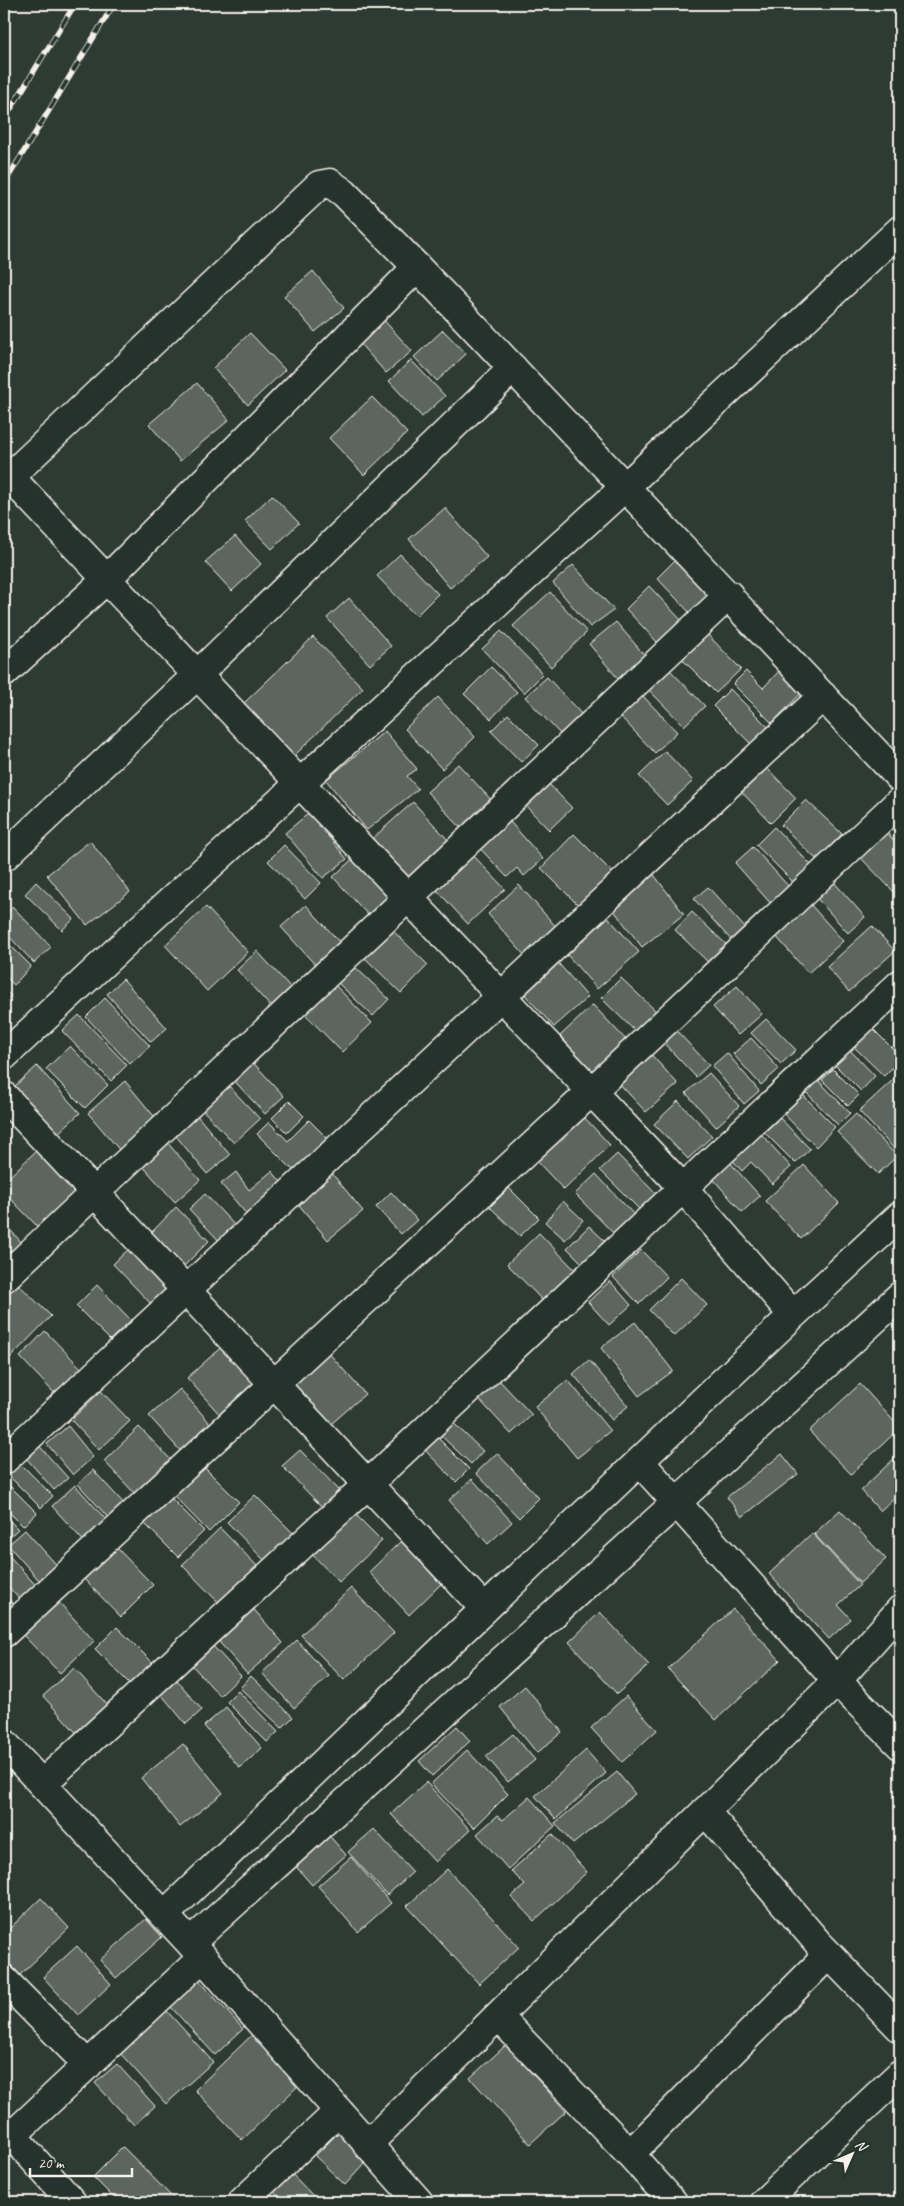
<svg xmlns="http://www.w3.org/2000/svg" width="904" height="2206" viewBox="0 0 904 2206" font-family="Caveat,sans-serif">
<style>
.building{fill:#5c655e;stroke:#f4f1e8}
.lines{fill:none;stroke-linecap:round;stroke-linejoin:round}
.street-casing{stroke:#f4f1e8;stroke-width:31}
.street{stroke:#26332d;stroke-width:28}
.rail-casing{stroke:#f4f1e8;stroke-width:5.5}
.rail{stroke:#26332d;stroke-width:4;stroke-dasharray:11;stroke-linecap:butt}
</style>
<rect width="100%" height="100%" fill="#2e3b34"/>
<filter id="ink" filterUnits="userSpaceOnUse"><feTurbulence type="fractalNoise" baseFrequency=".02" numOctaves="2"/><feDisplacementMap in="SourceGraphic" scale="10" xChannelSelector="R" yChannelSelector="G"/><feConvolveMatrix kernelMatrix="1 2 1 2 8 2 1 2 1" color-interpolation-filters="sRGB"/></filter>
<g filter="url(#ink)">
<!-- building -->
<path class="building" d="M313,271L344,308L315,332L284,296Z
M379,315L412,351L386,373L354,337Z
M443,330L466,354L437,381L414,357Z
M250,333L285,370L248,405L213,368Z
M411,360L445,396L422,417L389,381Z
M197,383L229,420L180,461L149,424Z
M372,397L407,433L364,475L329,438Z
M272,495L299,523L272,549L245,521Z
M445,508L487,557L450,588L409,539Z
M235,536L261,564L232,591L205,562Z
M400,554L438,594L416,616L377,576Z
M677,558L711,593L690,613L657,578Z
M573,565L614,610L590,627L553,583Z
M649,586L682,621L658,643L626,609Z
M550,592L587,632L551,667L513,626Z
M349,598L391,646L370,665L327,618Z
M616,622L647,658L620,681L589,644Z
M501,631L543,674L524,693L482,649Z
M705,632L741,669L716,693L680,657Z
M313,637L363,688L294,756L243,704Z
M491,667L517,692L491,719L464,694Z
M783,667L805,689L772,723L733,684L746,671L763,688Z
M668,668L705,706L684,726L647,688Z
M547,677L584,717L563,737L525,697Z
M730,689L768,727L751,744L713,706Z
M642,695L677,732L655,753L620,716Z
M438,697L475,737L442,769L405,729Z
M508,714L539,745L521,762L491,731Z
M385,731L417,769L407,776L418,789L367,830L326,780Z
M665,751L693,781L667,805L639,776Z
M762,763L796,798L771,823L737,787Z
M458,764L494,803L464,831L427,792Z
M545,780L572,808L549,830L522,802Z
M806,800L842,834L817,860L781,825Z
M413,802L450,842L408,880L371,840Z
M309,813L347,859L323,878L285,833Z
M504,815L543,859L524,876L517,868L507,877L474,842Z
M774,827L814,868L797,886L756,845Z
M884,830L900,847V886L894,892L858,855Z
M574,834L614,874L580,907L541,868Z
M90,841L130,892L87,925L47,875Z
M284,845L321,883L305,899L268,861Z
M753,847L790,888L772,905L735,863Z
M470,852L505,889L468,924L434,887Z
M359,853L395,893L370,917L333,877Z
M651,871L684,914L642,947L609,904Z
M832,880L865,917L848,933L814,895Z
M36,882L74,919L62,930L25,894Z
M519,885L558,929L526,957L488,914Z
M708,887L746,929L732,941L694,899Z
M810,904L843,941L808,973L775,935Z
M306,905L344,947L319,969L281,927Z
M13,907L51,947L34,963L4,931V915Z
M206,907L248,952L207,991L165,945Z
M692,912L730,948L712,966L675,930Z
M604,913L639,952L597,989L563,950Z
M872,926L895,951L849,992L827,967Z
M391,929L428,965L401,993L364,957Z
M4,939L31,966L14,985L4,975Z
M257,951L293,990L273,1009L237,970Z
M552,956L588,997L554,1027L518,987Z
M354,966L389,999L373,1016L338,983Z
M621,978L658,1013L638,1034L601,998Z
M123,979L167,1028L151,1042L107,994Z
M332,982L372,1023L342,1052L302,1011Z
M737,986L762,1014L738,1035L713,1007Z
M4,989L11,996L4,1003Z
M105,998L150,1046L130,1064L86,1017Z
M593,1005L627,1041L594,1073L560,1036Z
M79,1015L127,1065L111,1081L62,1031Z
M766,1019L796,1050L781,1064L751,1033Z
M672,1026L709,1065L696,1077L659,1038Z
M870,1026L900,1056V1060L884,1076L852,1045Z
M751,1038L779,1069L761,1085L733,1054Z
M845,1045L875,1076L861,1091L830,1060Z
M70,1046L108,1085L85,1108L46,1069Z
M647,1050L678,1084L646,1112L615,1079Z
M727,1053L759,1091L744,1104L712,1066Z
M247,1056L284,1096L265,1114L228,1074Z
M37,1066L80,1113L57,1134L14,1087Z
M833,1069L859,1095L848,1106L822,1080Z
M709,1073L739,1106L716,1127L686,1093Z
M896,1077L900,1082V1147L896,1151L859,1111Z
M816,1078L850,1113L838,1125L804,1090Z
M125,1081L158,1121L122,1153L88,1113Z
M226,1083L260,1119L234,1143L200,1107Z
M796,1088L835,1127L816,1147L777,1107Z
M289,1101L304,1116L287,1133L272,1118Z
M678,1101L712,1136L688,1159L654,1124Z
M774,1112L810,1149L795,1163L759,1127Z
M195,1113L230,1155L207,1174L172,1131Z
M856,1114L897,1156L878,1174L837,1132Z
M582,1115L610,1145L564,1190L535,1159Z
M309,1120L330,1141L297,1174L257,1134L269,1122L288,1141Z
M754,1126L791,1167L772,1184L751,1162L742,1171L725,1152Z
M165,1140L200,1180L175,1202L139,1162Z
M41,1146L80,1186L38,1227L4,1192V1182Z
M617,1154L658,1196L642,1212L600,1170Z
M725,1157L760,1196L742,1212L707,1172Z
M804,1165L839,1203L801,1239L765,1201Z
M329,1170L363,1211L328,1240L294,1199Z
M272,1171L285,1187L248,1216L221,1184L236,1172L249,1190Z
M596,1174L637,1218L617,1237L575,1194Z
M509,1188L539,1218L520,1236L490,1207Z
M391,1192L417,1220L401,1234L376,1207Z
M205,1194L239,1230L223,1245L189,1209Z
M563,1201L583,1220L565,1240L545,1222Z
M176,1207L209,1241L184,1266L151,1233Z
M4,1223L22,1243L4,1261Z
M589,1226L607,1243L585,1266L567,1248Z
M539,1233L577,1272L545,1303L507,1264Z
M134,1244L173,1286L152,1305L113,1264Z
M641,1250L667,1277L639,1304L613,1277Z
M681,1278L707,1305L674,1336L649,1310Z
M15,1281L51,1316L10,1358L4,1352V1292Z
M610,1281L631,1305L609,1325L588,1302Z
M97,1285L131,1320L110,1340L76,1306Z
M635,1322L673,1371L639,1396L601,1348Z
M45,1331L84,1371L58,1397L20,1357Z
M227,1342L262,1381L222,1417L187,1378Z
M327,1351L365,1394L330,1425L292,1383Z
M589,1360L628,1406L612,1420L573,1374Z
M497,1378L532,1415L511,1434L477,1397Z
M568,1380L610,1431L577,1458L535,1407Z
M860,1384L900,1428L851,1474L809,1431Z
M180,1389L215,1429L184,1455L149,1416Z
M101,1391L130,1421L99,1450L71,1420Z
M446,1416L483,1451L471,1464L434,1429Z
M68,1426L93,1457L73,1475L47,1444Z
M4,1427L10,1434L4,1440Z
M139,1427L173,1462L138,1497L104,1461Z
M430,1430L469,1469L456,1482L418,1443Z
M34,1440L68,1478L54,1490L20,1451Z
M300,1450L339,1490L322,1507L282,1466Z
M497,1453L539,1498L519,1518L476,1473Z
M900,1453V1492L880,1511L861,1490Z
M782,1454L798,1474L742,1517L727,1497Z
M16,1459L53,1496L41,1508L4,1471Z
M203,1466L239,1502L209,1532L174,1496Z
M93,1470L128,1508L112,1522L78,1484Z
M472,1479L512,1522L488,1544L449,1500Z
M4,1480L37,1513L23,1526L4,1507Z
M75,1485L110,1524L87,1545L52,1506Z
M255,1495L293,1533L265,1561L227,1522Z
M170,1497L204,1531L178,1557L144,1523Z
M349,1508L382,1541L339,1582L307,1549Z
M840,1510L886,1559L860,1583L814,1534Z
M4,1515L18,1529L4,1542Z
M220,1528L259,1568L221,1605L182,1565Z
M25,1530L63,1572L45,1587L8,1545Z
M812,1533L860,1585L838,1605L851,1619L829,1639L769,1574Z
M401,1541L441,1584L409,1615L369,1572Z
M115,1546L153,1585L121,1617L83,1578Z
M4,1550L39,1589L23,1603L4,1582Z
M351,1588L394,1633L344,1680L301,1635Z
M4,1594L16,1607L4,1617Z
M58,1601L94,1641L60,1673L22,1634Z
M250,1605L283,1643L247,1674L214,1636Z
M733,1609L780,1660L716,1720L668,1669Z
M600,1612L649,1665L617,1694L569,1642Z
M117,1627L155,1665L133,1687L95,1649Z
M297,1640L329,1676L294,1708L262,1673Z
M211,1644L241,1676L220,1696L190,1663Z
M74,1668L111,1709L80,1737L43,1696Z
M172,1674L202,1710L186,1724L156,1688Z
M251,1676L293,1717L282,1728L240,1688Z
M525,1686L562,1732L537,1753L500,1707Z
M238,1691L278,1732L267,1742L227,1702Z
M626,1696L657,1730L622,1762L591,1728Z
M226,1707L262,1748L240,1768L204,1726Z
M457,1726L470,1741L432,1776L419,1761Z
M513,1734L535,1760L508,1782L486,1756Z
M183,1744L223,1793L180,1827L141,1778Z
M467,1750L508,1794L474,1828L431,1784Z
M586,1750L606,1773L556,1819L535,1796Z
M617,1772L635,1794L573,1844L555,1823Z
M426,1782L470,1830L435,1862L391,1814Z
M529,1797L555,1826L508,1869L477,1834L497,1816L503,1820Z
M374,1829L413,1872L387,1895L348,1852Z
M327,1833L346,1855L312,1885L292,1862Z
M552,1834L587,1872L534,1921L511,1897L525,1885L511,1871Z
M351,1857L391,1903L358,1932L318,1886Z
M447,1869L519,1947L479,1984L407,1906Z
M41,1898L69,1928L20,1975L4,1957V1934Z
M146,1919L162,1937L116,1978L100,1960Z
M77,1946L111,1984L78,2015L43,1977Z
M198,1979L243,2029L215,2055L169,2005Z
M166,2010L213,2062L166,2104L119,2052Z
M255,2032L302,2082L242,2140L195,2090Z
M506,2045L566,2111L530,2144L470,2078Z
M117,2064L155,2106L134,2125L95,2083Z
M339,2132L368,2160L345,2185L315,2156Z
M123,2147L177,2202H118L93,2177Z
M286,2168L319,2202H284L268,2186Z"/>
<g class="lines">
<!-- street casing -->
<g class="street-casing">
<path id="street" d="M9,476L683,1188L793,1315
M4,482L319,185L330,183L344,193L417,267L900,778
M4,673L107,579L417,267
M4,857L198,674L513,368
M4,1056L141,928L626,486L900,230
M4,1096L485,1609
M4,1278L729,595
M4,1460L823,696
M640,1462L837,1681L900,1745
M4,1633L592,1091L900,801
M4,1743L190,1943L419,2202
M42,1784L367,1485L900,984
M164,1915L793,1315L900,1216
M190,1943L677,1502L900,1296
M819,1944L900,2028
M4,1980L88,2065
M498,2016L630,2154L673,2202
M12,2135L72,2202
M4,2143L203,1957
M367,2145L837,1681L900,1610
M630,2154L820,1963L823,1954L819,1944L705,1811
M242,2202L338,2112
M764,2202L900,2074"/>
</g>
<!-- street -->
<use href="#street" class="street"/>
<!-- rail casing -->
<g class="rail-casing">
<path id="rail" d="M4,120L75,4
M4,184L114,4"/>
</g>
<!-- rail -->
<use href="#rail" class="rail"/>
</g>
</g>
<!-- margin -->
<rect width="904" height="2206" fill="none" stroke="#26332d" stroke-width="20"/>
<rect x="10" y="10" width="884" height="2186" fill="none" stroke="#f4f1e8" stroke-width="2" filter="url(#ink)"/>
<!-- north arrow -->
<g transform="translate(852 2154) rotate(45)" stroke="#26332d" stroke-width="4" paint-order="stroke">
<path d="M0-4L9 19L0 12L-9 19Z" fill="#f4f1e8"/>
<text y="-8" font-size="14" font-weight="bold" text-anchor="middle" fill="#f4f1e8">N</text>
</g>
<!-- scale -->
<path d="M30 2168v8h102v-8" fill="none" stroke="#f4f1e8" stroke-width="2.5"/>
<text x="38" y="2168" font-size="15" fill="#f4f1e8" stroke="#26332d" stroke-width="4" paint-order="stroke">20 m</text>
</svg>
